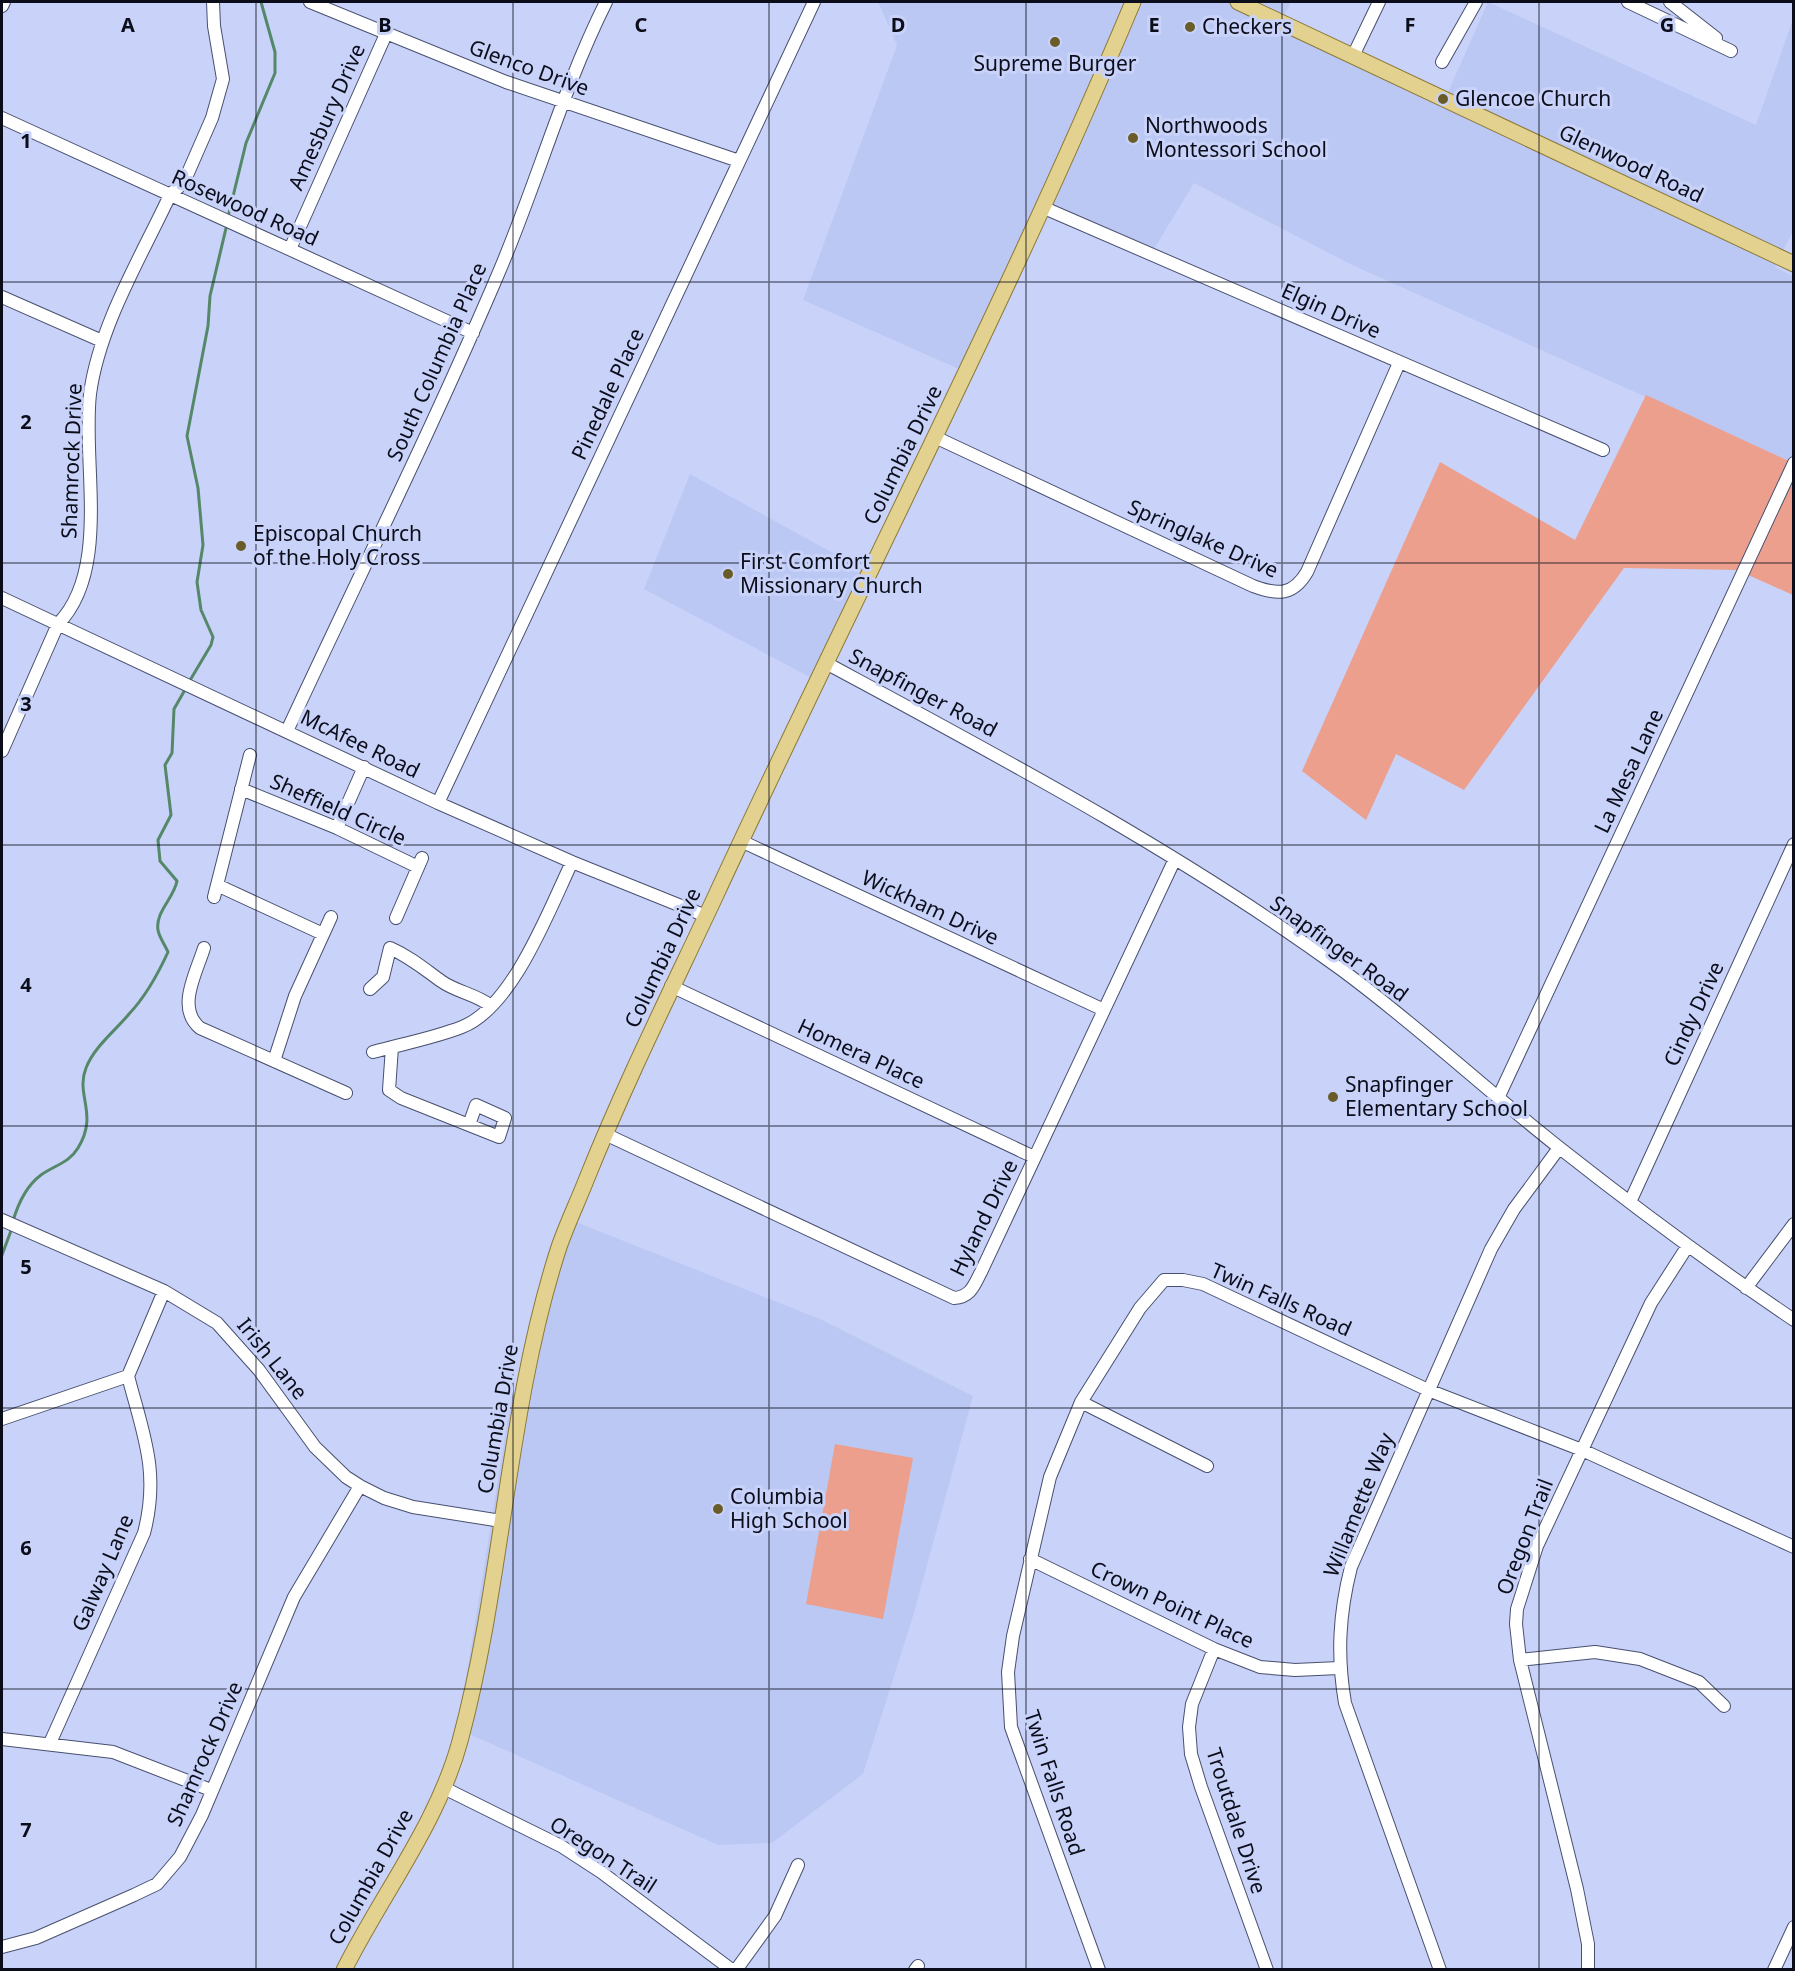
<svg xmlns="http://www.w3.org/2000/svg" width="1795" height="1971" viewBox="0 0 1795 1971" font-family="'Noto Sans',sans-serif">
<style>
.built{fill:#bcc8f4}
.green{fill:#ec9f8d}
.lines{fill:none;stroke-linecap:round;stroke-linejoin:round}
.stream{stroke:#548869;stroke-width:3}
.minor-casing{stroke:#48506f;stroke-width:14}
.major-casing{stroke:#8c7937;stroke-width:17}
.minor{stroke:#fff;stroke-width:12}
.major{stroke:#e3d190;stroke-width:15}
.grid{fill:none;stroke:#0b0d1a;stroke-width:1.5;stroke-opacity:0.55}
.poi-dot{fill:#6a5c29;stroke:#c9d3f9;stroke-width:2}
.labels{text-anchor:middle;stroke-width:6;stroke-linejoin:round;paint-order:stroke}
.poi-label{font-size:21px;fill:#0b0d1a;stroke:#c9d3f9;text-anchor:start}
.street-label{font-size:21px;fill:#0b0d1a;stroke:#c9d3f9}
.grid-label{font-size:20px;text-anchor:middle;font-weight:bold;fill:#0b0d1a;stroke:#c9d3f9;stroke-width:6;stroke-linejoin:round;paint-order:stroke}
</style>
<rect width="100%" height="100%" fill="#c9d3f9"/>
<!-- built -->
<path class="built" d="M878,2H1291L1282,20L1445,99L1488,2L1756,125L1793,19V231L1775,267L1793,276V463L1352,265L1194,183L1148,259L1041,212L970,374L803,300L897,45Z
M690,474L869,573L817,681L644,589Z
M571,1220L820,1319L973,1396L914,1613L863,1774L772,1843L718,1845L458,1729L510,1405Z"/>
<!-- green -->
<path class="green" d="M1646,395L1793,463V595L1737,570L1624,568L1464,790L1396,754L1366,820L1302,771L1440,462L1575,540Z
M835,1444L913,1458L883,1619L806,1604Z"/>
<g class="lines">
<!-- stream -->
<path class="stream" d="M228,217L246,143L275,73V52L261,2
M189,682L211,645L213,637L201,610L197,582L203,545L198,488L187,436L208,326L210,296L227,224
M13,1221C18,1204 26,1186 41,1175C55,1165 69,1163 78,1148C99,1114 75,1095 86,1068C94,1047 115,1031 129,1014C146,996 158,974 168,952C165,945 159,937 158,930C155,912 174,898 177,881L160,861L158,840L171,815L165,765L172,753L174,709L186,688
M2,1255L12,1228"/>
<!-- minor casing -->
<g class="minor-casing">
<path id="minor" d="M310,2L506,82L739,161
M1628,2L1731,51
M1670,2L1716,38
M2,6L4,2
M1353,56L1379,2
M1442,62L1476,2
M2,118L473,333
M1042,207L1603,450
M290,249L386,34
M2,297L102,341
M935,437L1253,586C1277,595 1293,596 1307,572L1399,363
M2,598L438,803L572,862L706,916
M826,663C1002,758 1180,852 1342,970C1418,1026 1487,1091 1561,1149C1637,1209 1714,1266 1794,1320
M287,731C358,578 433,427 499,272C537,183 563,88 606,2
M2,751L58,624C111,570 82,463 90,394C99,326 141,257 170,195L184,182L212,118L223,79L214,26L213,2
M241,789L337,828L418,867
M438,803L814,2
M337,828L364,767
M741,841L1104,1010
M217,885L323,934
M214,897L250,755
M396,918L422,858
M204,948C196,974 176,1008 200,1028L346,1093
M671,986L1034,1157
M370,989L383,977L390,948C410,957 423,968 441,981C456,992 476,994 491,1006
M392,1047L389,1090L401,1098L499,1137L505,1118L476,1105L469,1125
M373,1052C402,1044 434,1038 462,1027C513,1007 549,910 572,862
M274,1061L295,996L331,917
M1499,1096L1794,463
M605,1134L954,1298C971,1297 974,1285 981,1272L1174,861
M1630,1202L1794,844
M2,1220L164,1291L217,1323L259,1370L315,1447L346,1477L360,1486L384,1498L413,1507L501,1521
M1746,1288L1794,1224
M1081,1402L1207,1466
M2,1419L128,1376L164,1291
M1030,1559L1214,1649L1260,1667L1295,1670L1339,1668
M1214,1649L1192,1704L1189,1727L1191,1754L1201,1787L1267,1970
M1520,1660L1595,1652L1640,1659L1699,1682L1724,1706
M2,1739L113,1752L211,1790
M50,1743L144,1533C160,1472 143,1434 128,1376
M444,1788L561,1846L601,1872L732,1970
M2,1947L36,1938L134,1895L157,1884L180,1857L202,1815L294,1597L360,1486
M736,1970L775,1916L798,1865
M915,1970L918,1966
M1099,1970L1011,1727L1008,1672L1013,1636L1050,1477L1081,1402L1140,1308L1164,1280H1183L1203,1284L1428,1390L1582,1450L1794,1547
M1440,1970L1345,1703C1337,1656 1339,1614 1351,1567L1491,1249L1514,1209L1559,1148
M1588,1970V1944L1577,1889L1520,1660L1516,1624L1517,1609L1537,1546L1651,1303L1687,1247
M1774,1970L1794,1927"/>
</g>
<!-- major casing -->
<g class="major-casing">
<path id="major" d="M1238,2L1794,264
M344,1970C382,1894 438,1823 460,1741C504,1578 507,1407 559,1247C567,1224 578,1201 587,1178C626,1081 672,989 716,895C854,596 1006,305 1133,2"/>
</g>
<!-- minor -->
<use href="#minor" class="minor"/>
<!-- major -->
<use href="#major" class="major"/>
</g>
<!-- grid -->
<path class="grid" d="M256,2V1970M513,2V1970M769,2V1970M1026,2V1970M1282,2V1970M1539,2V1970M2,282H1794M2,563H1794M2,845H1794M2,1126H1794M2,1408H1794M2,1689H1794"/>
<!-- markers -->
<g class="poi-dot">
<circle cx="1190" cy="27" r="6"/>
<circle cx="1055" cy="42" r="6"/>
<circle cx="1443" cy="99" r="6"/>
<circle cx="1133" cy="138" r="6"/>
<circle cx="241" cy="546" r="6"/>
<circle cx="728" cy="574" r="6"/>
<circle cx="1333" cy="1097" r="6"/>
<circle cx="718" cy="1509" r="6"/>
</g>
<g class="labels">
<!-- poi labels -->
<g class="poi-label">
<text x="1202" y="34">Checkers</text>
<text x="1055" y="71" text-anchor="middle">Supreme Burger</text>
<text x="1455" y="106">Glencoe Church</text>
<text x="1145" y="133">Northwoods<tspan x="1145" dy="24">Montessori School</tspan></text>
<text x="253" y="541">Episcopal Church<tspan x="253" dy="24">of the Holy Cross</tspan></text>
<text x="740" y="569">First Comfort<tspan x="740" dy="24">Missionary Church</tspan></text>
<text x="1345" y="1092">Snapfinger<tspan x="1345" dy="24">Elementary School</tspan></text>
<text x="730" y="1504">Columbia<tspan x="730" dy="24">High School</tspan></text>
</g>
<!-- street labels -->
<g class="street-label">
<text transform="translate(529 68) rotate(20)" y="7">Glenco Drive</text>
<text transform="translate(327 117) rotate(-66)" y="7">Amesbury Drive</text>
<text transform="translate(1631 164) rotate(25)" y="7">Glenwood Road</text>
<text transform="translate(245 208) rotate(24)" y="7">Rosewood Road</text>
<text transform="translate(1331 311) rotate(24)" y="7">Elgin Drive</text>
<text transform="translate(437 362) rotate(-66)" y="7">South Columbia Place</text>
<text transform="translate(608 394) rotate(-65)" y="7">Pinedale Place</text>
<text transform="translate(903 455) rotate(-64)" y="7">Columbia Drive</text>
<text transform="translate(72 461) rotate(-88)" y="7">Shamrock Drive</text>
<text transform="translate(1203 539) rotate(24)" y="7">Springlake Drive</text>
<text transform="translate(923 693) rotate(28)" y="7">Snapfinger Road</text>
<text transform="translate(360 744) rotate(26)" y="7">McAfee Road</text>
<text transform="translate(1629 771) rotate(-65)" y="7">La Mesa Lane</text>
<text transform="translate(338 810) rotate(24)" y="7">Sheffield Circle</text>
<text transform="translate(930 908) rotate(25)" y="7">Wickham Drive</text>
<text transform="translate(1339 949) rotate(36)" y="7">Snapfinger Road</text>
<text transform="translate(663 958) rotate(-65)" y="7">Columbia Drive</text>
<text transform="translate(1694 1014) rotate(-65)" y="7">Cindy Drive</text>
<text transform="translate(861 1054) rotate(25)" y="7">Homera Place</text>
<text transform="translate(984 1218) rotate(-64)" y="7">Hyland Drive</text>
<text transform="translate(1281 1300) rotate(24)" y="7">Twin Falls Road</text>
<text transform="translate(272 1359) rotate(51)" y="7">Irish Lane</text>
<text transform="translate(498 1419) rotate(-80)" y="7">Columbia Drive</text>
<text transform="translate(1359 1505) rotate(-68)" y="7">Willamette Way</text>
<text transform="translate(1525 1537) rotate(-69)" y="7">Oregon Trail</text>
<text transform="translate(103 1573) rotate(-67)" y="7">Galway Lane</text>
<text transform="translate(1172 1605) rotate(25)" y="7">Crown Point Place</text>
<text transform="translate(205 1754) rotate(-66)" y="7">Shamrock Drive</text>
<text transform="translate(1054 1783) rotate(72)" y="7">Twin Falls Road</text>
<text transform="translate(1236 1821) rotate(72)" y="7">Troutdale Drive</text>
<text transform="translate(603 1855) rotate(33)" y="7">Oregon Trail</text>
<text transform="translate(371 1877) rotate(-61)" y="7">Columbia Drive</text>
</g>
</g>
<g class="grid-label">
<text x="128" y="32">A</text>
<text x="385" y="32">B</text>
<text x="641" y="32">C</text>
<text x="898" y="32">D</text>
<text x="1154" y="32">E</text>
<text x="1410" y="32">F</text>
<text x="1667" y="32">G</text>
<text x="26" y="148">1</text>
<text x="26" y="429">2</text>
<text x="26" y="711">3</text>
<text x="26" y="992">4</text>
<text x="26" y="1274">5</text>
<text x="26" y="1555">6</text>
<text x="26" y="1837">7</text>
</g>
<!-- border -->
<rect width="1795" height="1971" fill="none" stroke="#0b0d1a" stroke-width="6"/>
</svg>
